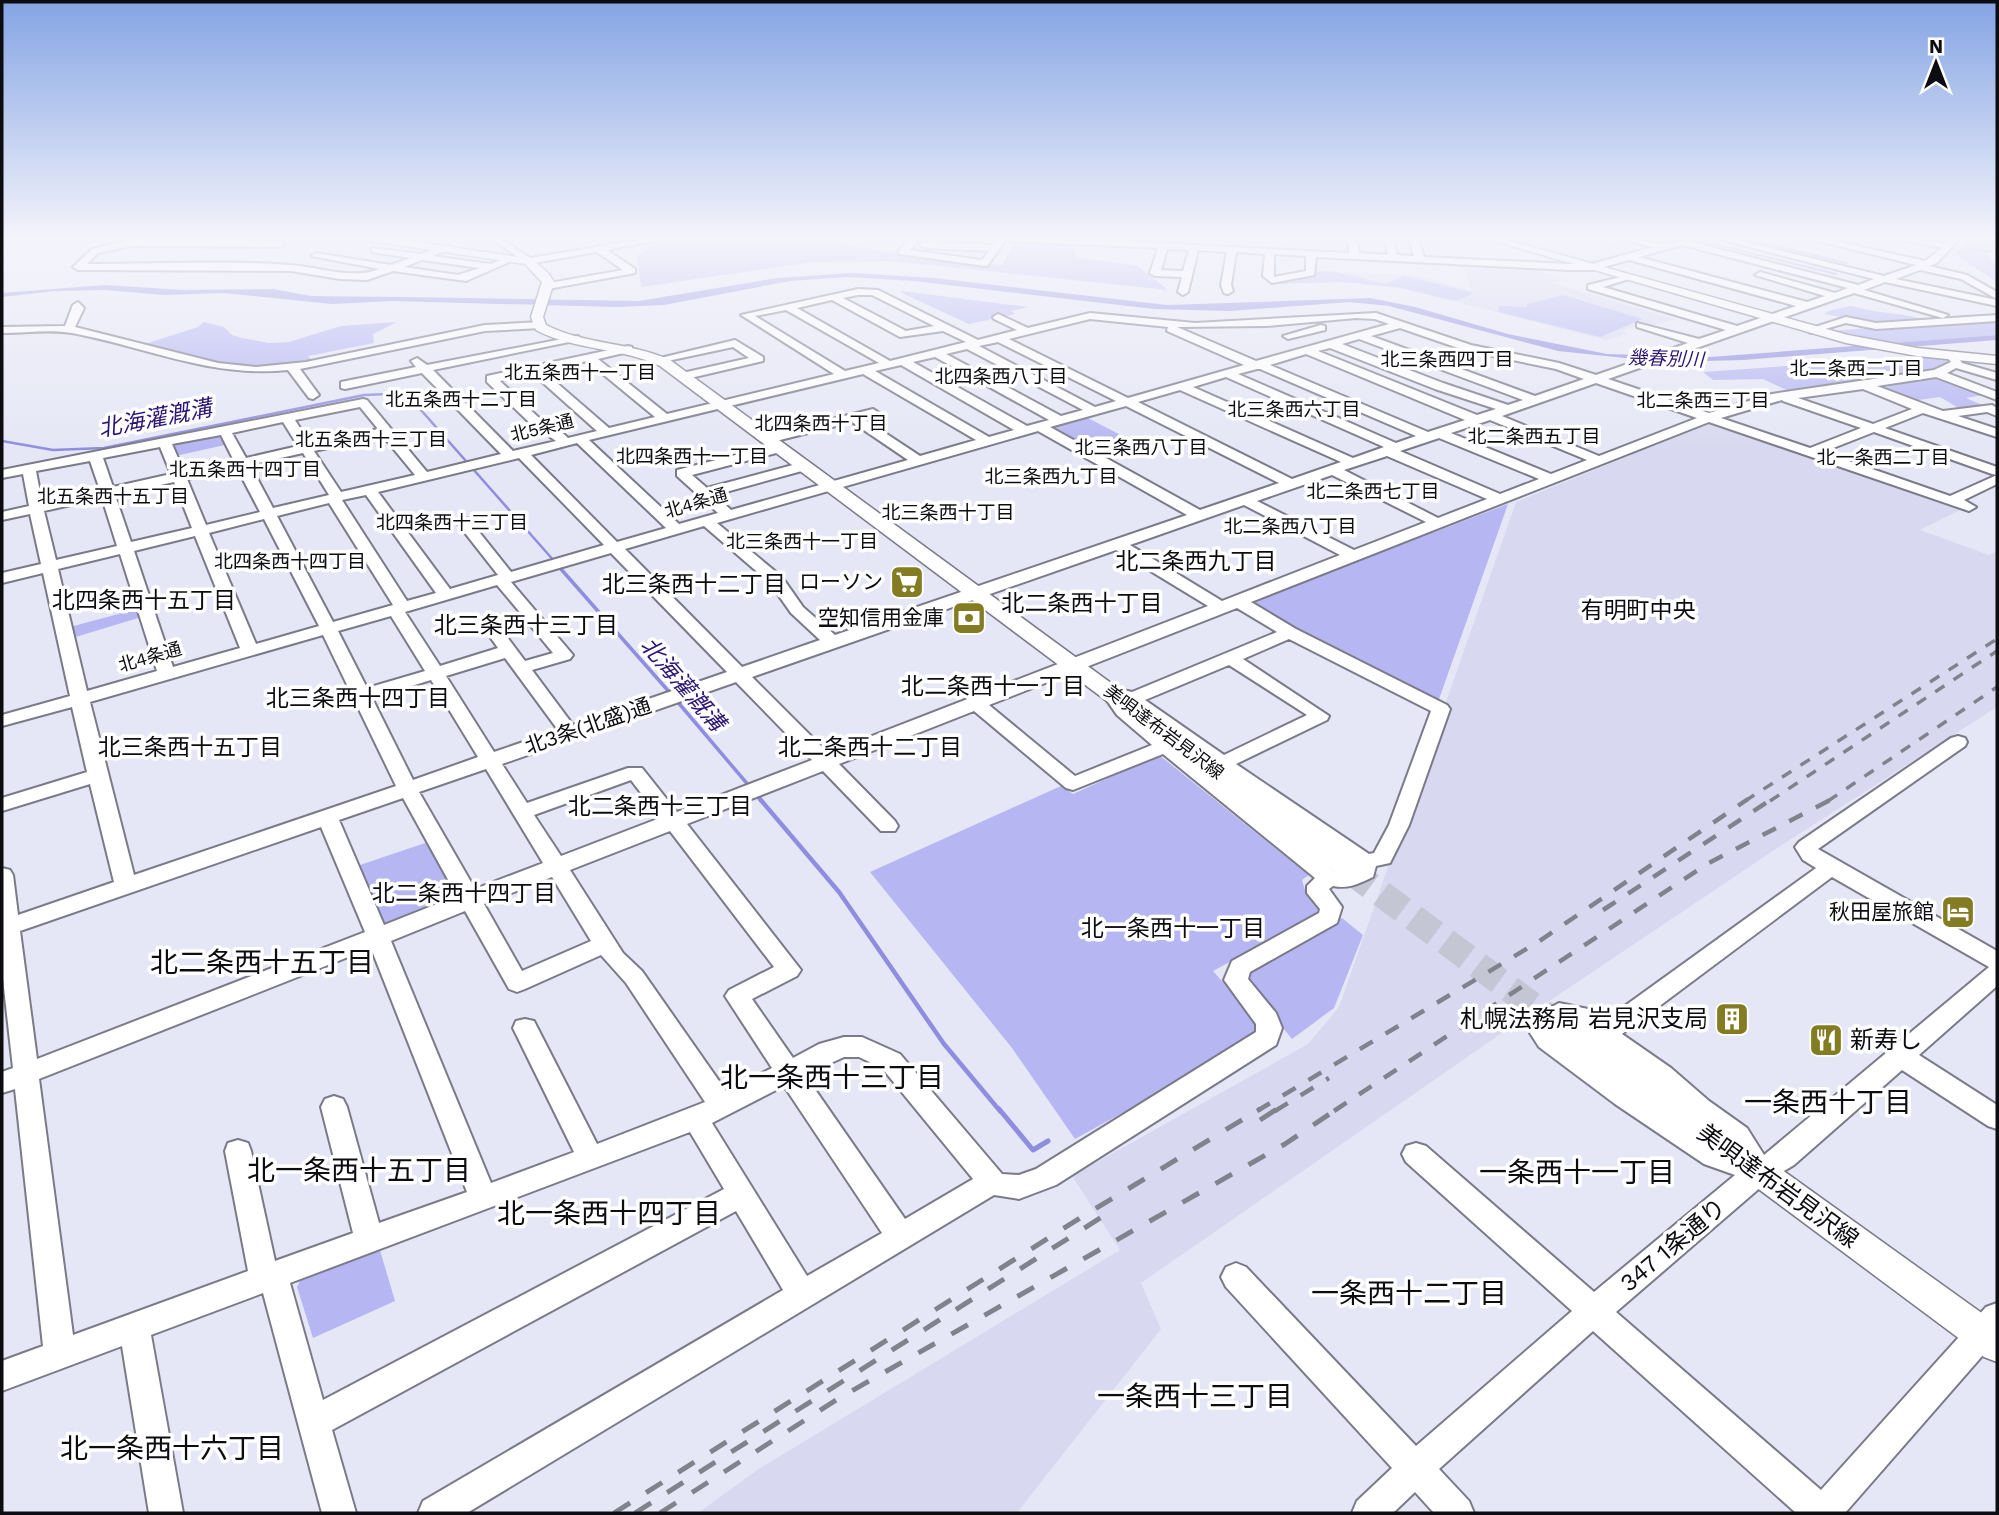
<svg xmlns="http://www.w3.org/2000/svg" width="1999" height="1515" viewBox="0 0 1999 1515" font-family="'Work Sans','Noto Sans JP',sans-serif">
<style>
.built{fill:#d8d9f0}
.green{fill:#b5b6f2}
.water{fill:#8f8ddf}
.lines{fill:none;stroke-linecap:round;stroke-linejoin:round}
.stream-far4{stroke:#8f8ddf;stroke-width:2}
.stream-far3{stroke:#8f8ddf;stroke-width:2.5}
.stream-far2{stroke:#8f8ddf;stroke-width:3.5}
.stream-far1{stroke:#8f8ddf;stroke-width:4.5}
.stream{stroke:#8f8ddf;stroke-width:5}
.major-tunnel{stroke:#c5c6d4;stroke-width:27;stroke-dasharray:27 13;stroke-linecap:butt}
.minor-casing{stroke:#7a7a88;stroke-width:4}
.major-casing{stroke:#7a7a88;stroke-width:3}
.minor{fill:#fff;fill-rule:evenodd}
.major{fill:#fff;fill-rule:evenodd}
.rail-far2{stroke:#81828c;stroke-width:3.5;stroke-dasharray:11 11;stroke-linecap:butt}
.rail-far1{stroke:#81828c;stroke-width:4.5;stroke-dasharray:15 15;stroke-linecap:butt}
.rail{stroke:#81828c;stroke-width:5;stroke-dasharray:19 19;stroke-linecap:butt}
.labels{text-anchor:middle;stroke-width:7;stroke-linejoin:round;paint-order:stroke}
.far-street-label{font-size:18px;fill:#0c0c11;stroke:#fff}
.far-water-label{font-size:19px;font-style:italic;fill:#2c1575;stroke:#fff}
.far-neighbourhood-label{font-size:19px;fill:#0c0c11;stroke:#fff}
.poi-label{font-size:21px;fill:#0c0c11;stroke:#fff;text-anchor:end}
.street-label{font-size:21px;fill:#0c0c11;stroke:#fff}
.water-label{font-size:23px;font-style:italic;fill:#2c1575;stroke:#fff}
.neighbourhood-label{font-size:23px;fill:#0c0c11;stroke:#fff}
.near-poi-label{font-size:24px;fill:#0c0c11;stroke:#fff;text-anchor:end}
.near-street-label{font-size:24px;fill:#0c0c11;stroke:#fff}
.near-neighbourhood-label{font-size:28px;fill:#0c0c11;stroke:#fff}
</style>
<rect width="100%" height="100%" fill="#e6e7f6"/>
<!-- built -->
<path class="built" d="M1498,238H1596L1642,250L1592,265Z
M1464,264L1536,268L1538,271L1564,279L1552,283L1675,319L1650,326L1642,324L1622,331L1628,334L1606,340L1337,272L1421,276L1471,291Z
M1710,422L1960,510L1920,530L1989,555L1997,551V707L1785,843L1515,1024L1141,1283L1161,1329L1017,1513H698L757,1470L1120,1250L1072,1176L1308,1044L1339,1007L1516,502Z"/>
<!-- green -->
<path class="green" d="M668,238H836L842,244C895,253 948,262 1003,265L1014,241L1071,244L1078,258L1136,265L1168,290L891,261L813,262L641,287L637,256L662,239Z
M1971,238H1997V245L1987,254L1997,265V282L1955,254Z
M1320,271L1337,272L1385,284L1404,276L1474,293L1456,301L1402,288L1341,282L1278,284V280Z
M900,292L901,291L1029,307L1011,311L1015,314L969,324Z
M1563,295L1643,319L1600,337L1499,312L1498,306L1527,307V304Z
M1851,306C1876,313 1902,313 1927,320L1875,324L1825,314L1828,311Z
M1997,319V335L1882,344L1827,331Z
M204,322L224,327L232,335L242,338L269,343L289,342L341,326L397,322L373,334L374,343L308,356L313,362L260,368L217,363L145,344L198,327Z
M1926,356L1948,359L1951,363L1934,371L1791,392L1763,379L1713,380L1703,372Z
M1940,376L1989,394L1966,398L1987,407L1962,410L1940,397L1911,401L1882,388Z
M1088,418L1136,443L1095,456L1047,429Z
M220,434L225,445L175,456L171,445Z
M1508,504L1438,702L1249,603Z
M145,607L148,615L69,639L66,628Z
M1159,755L1309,875L1302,880L1305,890L1323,912L1213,971L1258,1022L1260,1029L1254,1040L1075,1139L1012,1048L870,872L1061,786L1073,794Z
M428,842L455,896L453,900L391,924L384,923L360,865Z
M1342,918L1363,935L1334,1008L1292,1039L1246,983L1252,964Z
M379,1247L395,1301L313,1338L297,1287L302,1276Z"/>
<!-- water -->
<path class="water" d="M852,273L934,278L1167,305L1370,298L1415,307L1508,334L1607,354L1710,357L1997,335V340L1743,360L1663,362L1558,351L1389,306L1350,302L1230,311L1154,309L914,281L846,277L790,281L664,305L617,307L392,301L332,304L224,293L164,295L105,290L54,291L2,297V293L105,285L184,290L273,289L311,296L399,297L639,301L777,278Z"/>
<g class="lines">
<!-- stream-far4 -->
<path class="stream-far4" d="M1744,238L1846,263
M1702,241L1836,274
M1969,249L1991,252"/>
<!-- stream-far3 -->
<path class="stream-far3" d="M2,441L53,450L104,448L364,395L389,394L413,401L555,562"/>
<!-- stream-far2 -->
<path class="stream-far2" d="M553,560L671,694
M676,700L750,787
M755,793L761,801"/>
<!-- stream-far1 -->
<path class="stream-far1" d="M760,799L839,892L944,1044L1000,1111"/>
<!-- stream -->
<path class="stream" d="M999,1109L1033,1150L1048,1141"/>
<!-- major-tunnel -->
<path class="major-tunnel" d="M1349,870L1559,1025"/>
<!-- minor casing -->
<g class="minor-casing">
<path id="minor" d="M490,238H500L530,258L650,238H670L607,250L635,269V273L548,289L543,286L544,284L623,270L597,252L528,264Z
M910,238H920L910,250L982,260L989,251L925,248L920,245L925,242L993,245L998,238H1061L1349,253L1348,238H1357L1359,253L1388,255L1384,238H1393L1397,255L1414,256L1409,238H1418L1424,257L1570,264H1592L1652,247L1620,238C1634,238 1646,242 1660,244C1673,245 1687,238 1700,238L1692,242L1858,285L1874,279L1714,238H1729L1884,276L1916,265L1806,238H1822L1925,261L1942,248L1895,238L1946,243L1951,238H1960L1937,263L1929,266L1967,275L1997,292V299L1961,279L1920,270L1896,279L1997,300V306L1885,282L1864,290L1948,315L1943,318L1854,293L1608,379L1709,413L1772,394L1934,370L1951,362L1946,356L1948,354H1956L1962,363L1997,373V380L1956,368L1947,373L1997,392V400L1936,377L1877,386L1943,411L1992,405L1997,408V416L1987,412L1958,416L1997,429V437L1923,413L1885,428L1997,467V484L1964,500L1976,507L1969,511L1709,422L1251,602L1296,629L1447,705L1450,709L1409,825L1390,863L1376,866L1373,877C1358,884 1349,889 1333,886L1329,889L1342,907L1337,923L1250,972L1248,979L1276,1013L1282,1028L1276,1045L1056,1185L1019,1199L994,1195L467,1513H418L423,1501L783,1290L736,1211L332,1430L356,1513H322L263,1293L151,1335L183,1513H149L122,1346L2,1391V1361L43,1346L15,1089L2,1093V1072L13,1068L2,970V868L10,870L13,875L18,915L114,882L90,784L2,811V798L87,772L72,707L2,726V715L70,696L43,573L2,583V573L41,564L30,514L2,520V512L29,506L23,474L2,478V470L363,399L367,400L427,472L501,454L422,373L345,389L341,388V382L416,367L411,361L417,358L427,365L578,336L580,338L574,341L433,370L513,451L556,441L530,423L487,382V376L628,346L632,347V351L598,359L667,414L834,374L741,315L858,289L878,290L978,340L1017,330L994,319L993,317L998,314L1028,328L1090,313L1195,323L1376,313L1471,345L1559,363L1596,375L1688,343L1637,327V323L1699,339L1726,330L1588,289V285L1629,275V279L1603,287L1737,326L1796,306L1629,260L1592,270H1570L1316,257L1314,275L1272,283L1263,276L1265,254L1236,252L1231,285L1233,291L1228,294L1224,293L1221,285L1227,252L1198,250L1188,292L1183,295L1178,292L1182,277L1155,276L1150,273L1158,248L1011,241L1007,238L988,265L985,266L900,254L898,252ZM1682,245L1848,288L1835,293L1760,272L1755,275L1825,296L1807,302L1639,257ZM1167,249L1189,250L1183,271L1161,270ZM1274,254L1306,256V271L1274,277ZM858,295H872L934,326L906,331L843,298ZM832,300L900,337L943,331L966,342L890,361L797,308ZM786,310L879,363L845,371L755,316ZM1356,318L1375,319L1389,324L1256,361L1177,327L1266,326ZM1090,319L1168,327L1167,331L1244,365L1128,398L1009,339ZM1400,328L1464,350L1556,369L1584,379L1535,396L1371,336ZM1359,339L1523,400L1508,405L1443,383L1342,344ZM998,342L1116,401L1095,407L979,346ZM1330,348L1435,389L1496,409L1477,415L1318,351ZM967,349L1083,410L1061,416L946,354ZM1306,354L1465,420L1428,432L1270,365ZM935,357L1049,420L1027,426L913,362ZM587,361L655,417L609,428L543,371ZM901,365L1014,430L989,437L875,371ZM1257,369H1260L1416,436L1396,443L1238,374ZM532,373L597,431L568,438L553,424L538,417L500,381ZM863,374L976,440L920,456L864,419L877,416L879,413L873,409L763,436L761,439L768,443L852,422L908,460L731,510L715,495L809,469L811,466L804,462L707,488L692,475L784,451L786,448L779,444L677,470V476L718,513L679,524L589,440ZM1226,377L1384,447L1353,458L1193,387ZM1596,383L1697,418L1599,456L1502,416ZM1863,389L1912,409L1873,424L1798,398ZM1180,390L1341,462L1292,479L1138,402ZM1782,400L1783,401L1861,428L1810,448L1721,418ZM1126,406L1279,483L1200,510L1050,427ZM360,407L378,429L310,444L295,420ZM1490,420L1587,460L1551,474L1451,433ZM283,422L298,446L246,458L232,433ZM1038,431L1187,515L835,635L803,607L782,577L717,523ZM1874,432L1992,474L1997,475L1950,496L1823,452ZM221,435L234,461L184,472L172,444ZM383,436L415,475L341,492L314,451ZM1439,438L1539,479L1500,494L1400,451ZM577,443L666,528L617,542L531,455ZM160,447L171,474L113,487L103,458ZM303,453L329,495L273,508L250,465ZM1387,456L1487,499L1438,518L1344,470ZM519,458L604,545L511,572L468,518H458L456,521L458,524L498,575L450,589L378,492ZM90,461L100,490L42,503L36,471ZM237,468L260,512L206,525L187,479ZM1332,475L1426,522L1354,550L1257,501ZM174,482L192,528L131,542L115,495ZM366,495L436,593L407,601L342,500ZM102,498L117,546L56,560L44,511ZM329,503L393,605L333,622L277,516ZM1244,505L1340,555L1222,601L1130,545ZM264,519L319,626L256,644L209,533ZM704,526L770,583L791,613L820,640L742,667L625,549ZM195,536L240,648L173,667L134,551ZM1116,550L1208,606L828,753L752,677ZM611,553L727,672L573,725L532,670L570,659L573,655L511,582ZM120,554L157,671L87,691L58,569ZM497,585L523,616L488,627L486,631L498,648L440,666L405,612ZM1237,608L1277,632L1132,692L1110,687L1104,688L1101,692L1117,715L1152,745L1075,776L989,705ZM391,616L425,671L367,688L338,631ZM530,625L553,653L525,661L504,633ZM323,635L396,786L134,875L90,702ZM1289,639L1431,711L1389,825L1374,853L1369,854L1236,764L1327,720L1329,716L1243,659ZM505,658L558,730L494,752L446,676ZM1229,665L1307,715L1224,755L1145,700ZM431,680L478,757L413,780L372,698ZM736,682L812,760L677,812L642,768H628L527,803L502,764ZM1128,705L1355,865V868L1343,873L1335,872ZM974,711L1066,788L1073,790L1163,754L1315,878L1307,886V893L1320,909L1319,913L1232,961L1224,980L1256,1024V1032L1036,1169L1019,1175L1002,1174L900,1054L862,1037H844L819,1044L793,1058L752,999L797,976L801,970L687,824L823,771L881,831H895L898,826L895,821L839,764ZM486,769L543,863L475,889L419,792ZM631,780L660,818L561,856L534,815ZM403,798L457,896L384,925L339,820ZM321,827L365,932L37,1059L20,931ZM670,831L774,967L729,990L725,996L772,1068L726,1091L642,971L623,953L570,870ZM552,877L591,941L522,971L484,904ZM465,911L509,989L517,992L525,989L601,955L626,983L705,1102L597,1144L534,1021L525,1019L516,1021L513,1028L574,1152L491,1183L391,941ZM371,948L467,1192L379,1223L347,1107L343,1099L334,1096L325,1099L321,1107L353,1233L275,1261L251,1151L248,1143L238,1140L228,1143L225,1151L248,1271L73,1335L39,1079ZM844,1057H859L882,1068L973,1179L905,1219L805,1075ZM784,1086L882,1233L807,1276L712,1123ZM690,1132L724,1189L323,1400L290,1283Z
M131,240L280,241L285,244L280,247L131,246L98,253L87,264C153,264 225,260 290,265C321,267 350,280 380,269L311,256L316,253L391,265L410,258L372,252V248L421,254L443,246L448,249L433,256L490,264L511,256L516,259L466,281L393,271L367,280L340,279L291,271L78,270L73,267L92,249ZM422,260L480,268L458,275L404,267Z
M78,302L84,308L75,327L218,363L256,367L306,362L485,325L540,322L545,325L540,328L485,331L300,369L319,395L313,399L309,398L288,370C210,378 147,347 72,333C50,329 24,333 2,333V327L65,326L73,305Z
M1997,315V321L1876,329L1846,323L1811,333L1806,330L1846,317L1876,323Z
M1321,325L1325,326V330L1288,339L1283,336Z
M735,340L763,357V361L682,380L678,378V374L749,358L733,347L658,363L652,360Z
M1958,736L1965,738L1967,742L1965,746L1818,849L1997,951V986L1919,1055L1997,1105V1129L1988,1126L1902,1070L1794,1165L1769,1180L1616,1312L1821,1490L1986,1307L1997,1303V1339L1845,1513H1796L1593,1331L1439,1469L1469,1501L1474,1513H1434L1415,1492L1393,1513H1352L1357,1501L1392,1468L1226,1287L1221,1277L1226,1267L1236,1263L1246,1267L1416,1446L1572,1311L1406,1162L1402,1154L1406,1146L1416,1143L1426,1146L1594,1292L1735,1175L1704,1164L1615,1104L1539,1047L1530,1033L1533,1017L1559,1003L1588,1009L1604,1021L1816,868L1803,860L1795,847L1799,842L1951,738ZM1832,877L1989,967L1764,1155L1747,1128L1709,1101L1671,1068L1622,1034ZM1563,1022L1572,1024L1653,1082L1691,1117L1729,1144L1733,1151L1633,1090L1557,1033L1554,1028Z"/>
</g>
<!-- major casing -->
<g class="major-casing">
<path id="major" d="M365,238H391L532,259L549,274L554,282L543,317L546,325C585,345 630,342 670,360L1358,864L1362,870L1358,876L1349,879L1340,876L660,366C621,347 575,351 536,330L531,317L542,282L525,264L370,241Z
M1484,238H1500L1848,335L1917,348L1997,356V364L1917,356L1846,343Z
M1559,1014L1569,1017L1997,1324V1362L1984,1357L1549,1033L1545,1025L1549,1017Z"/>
</g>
<!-- minor -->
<use href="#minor" class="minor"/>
<!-- major -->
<use href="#major" class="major"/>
<!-- rail-far2 -->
<path class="rail-far2" d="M1745,801L1997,639
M1770,801L1997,651
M1828,801L1997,687"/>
<!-- rail-far1 -->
<path class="rail-far1" d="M1603,910L1772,799
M1257,1111L1538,942L1748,799
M1275,1111L1329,1078
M1334,1111L1707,864L1832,799"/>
<!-- rail -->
<path class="rail" d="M1260,1120L1277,1109
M614,1513L1080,1218L1260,1109
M635,1513L1105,1215
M660,1513L841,1397L1285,1144L1337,1109"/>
</g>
<!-- sky -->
<linearGradient id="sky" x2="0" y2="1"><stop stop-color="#84a4e4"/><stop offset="0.53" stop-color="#f4f4fb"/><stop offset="1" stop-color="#f4f4fb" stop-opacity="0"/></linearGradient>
<rect width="1999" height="450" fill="url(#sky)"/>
<!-- icons -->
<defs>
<g id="supermarket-square" transform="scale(1.75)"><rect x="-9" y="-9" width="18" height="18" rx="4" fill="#847c22" stroke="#fff"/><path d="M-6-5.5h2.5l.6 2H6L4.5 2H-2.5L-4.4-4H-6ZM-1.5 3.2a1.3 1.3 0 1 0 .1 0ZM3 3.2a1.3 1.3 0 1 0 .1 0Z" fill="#fff"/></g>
<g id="bank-square" transform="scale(1.75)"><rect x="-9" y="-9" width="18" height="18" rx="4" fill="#847c22" stroke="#fff"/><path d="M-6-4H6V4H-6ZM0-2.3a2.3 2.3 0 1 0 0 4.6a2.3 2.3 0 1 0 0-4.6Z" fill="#fff"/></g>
<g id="hotel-square" transform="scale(1.75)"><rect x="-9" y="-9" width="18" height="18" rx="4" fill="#847c22" stroke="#fff"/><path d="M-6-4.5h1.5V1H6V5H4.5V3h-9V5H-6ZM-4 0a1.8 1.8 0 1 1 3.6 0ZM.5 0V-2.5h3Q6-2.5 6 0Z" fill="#fff"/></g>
<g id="building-square" transform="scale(1.75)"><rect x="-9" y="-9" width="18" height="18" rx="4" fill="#847c22" stroke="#fff"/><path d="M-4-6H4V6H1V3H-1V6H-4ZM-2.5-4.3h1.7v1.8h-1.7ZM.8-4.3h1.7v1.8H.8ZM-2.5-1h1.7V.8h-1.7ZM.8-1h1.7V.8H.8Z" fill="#fff"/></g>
<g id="restaurant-square" transform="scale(1.75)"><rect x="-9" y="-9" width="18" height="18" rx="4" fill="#847c22" stroke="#fff"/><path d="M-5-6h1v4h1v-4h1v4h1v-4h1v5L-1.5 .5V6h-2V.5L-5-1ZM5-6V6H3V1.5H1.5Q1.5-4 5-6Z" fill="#fff"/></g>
</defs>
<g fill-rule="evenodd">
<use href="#supermarket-square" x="907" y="582"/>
<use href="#bank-square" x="969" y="618"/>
<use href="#hotel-square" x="1958" y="912"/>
<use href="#building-square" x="1732" y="1019"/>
<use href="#restaurant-square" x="1826" y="1040"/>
</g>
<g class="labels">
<!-- far-street labels -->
<g class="far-street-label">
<text transform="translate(542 428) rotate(-14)" y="6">北5条通</text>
<text transform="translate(696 503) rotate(-16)" y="6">北4条通</text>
<text transform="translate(150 657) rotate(-16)" y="6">北4条通</text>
<text transform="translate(1164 732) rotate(37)" y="6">美唄達布岩見沢線</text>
</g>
<!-- far-water labels -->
<g class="far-water-label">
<text transform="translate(1666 358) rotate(2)" y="7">幾春別川</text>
</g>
<!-- far-neighbourhood labels -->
<g class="far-neighbourhood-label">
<text x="1447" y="366">北三条西四丁目</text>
<text x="1856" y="375">北二条西二丁目</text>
<text x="580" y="379">北五条西十一丁目</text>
<text x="1001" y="383">北四条西八丁目</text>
<text x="461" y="406">北五条西十二丁目</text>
<text x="1703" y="407">北二条西三丁目</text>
<text x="1294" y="416">北三条西六丁目</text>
<text x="821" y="430">北四条西十丁目</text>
<text x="1534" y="443">北二条西五丁目</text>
<text x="371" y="446">北五条西十三丁目</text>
<text x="1141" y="454">北三条西八丁目</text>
<text x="692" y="463">北四条西十一丁目</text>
<text x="1883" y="464">北一条西二丁目</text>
<text x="245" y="476">北五条西十四丁目</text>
<text x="1051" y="483">北三条西九丁目</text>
<text x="1373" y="498">北二条西七丁目</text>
<text x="113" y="503">北五条西十五丁目</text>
<text x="948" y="519">北三条西十丁目</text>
<text x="452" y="529">北四条西十三丁目</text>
<text x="1290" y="533">北二条西八丁目</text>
<text x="802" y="548">北三条西十一丁目</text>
<text x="290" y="568">北四条西十四丁目</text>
</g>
<!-- poi labels -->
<g class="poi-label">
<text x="883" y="589">ローソン</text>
<text x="944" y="625">空知信用金庫</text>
<text x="1934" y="919">秋田屋旅館</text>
</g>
<!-- street labels -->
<g class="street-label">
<text transform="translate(588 726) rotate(-19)" y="7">北3条(北盛)通</text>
</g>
<!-- water labels -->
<g class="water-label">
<text transform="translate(155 418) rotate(-11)" y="8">北海灌漑溝</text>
<text transform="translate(683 684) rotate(49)" y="8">北海灌漑溝</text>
</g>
<!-- neighbourhood labels -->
<g class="neighbourhood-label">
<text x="1196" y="569">北二条西九丁目</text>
<text x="694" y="592">北三条西十二丁目</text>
<text x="144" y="608">北四条西十五丁目</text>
<text x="1082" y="611">北二条西十丁目</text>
<text x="1638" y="618">有明町中央</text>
<text x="526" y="633">北三条西十三丁目</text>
<text x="993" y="694">北二条西十一丁目</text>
<text x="358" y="706">北三条西十四丁目</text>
<text x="190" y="755">北三条西十五丁目</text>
<text x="870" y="755">北二条西十二丁目</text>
<text x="660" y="814">北二条西十三丁目</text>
<text x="464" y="901">北二条西十四丁目</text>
<text x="1173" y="936">北一条西十一丁目</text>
</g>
<!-- near-poi labels -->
<g class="near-poi-label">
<text x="1708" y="1027">札幌法務局 岩見沢支局</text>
<text x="1850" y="1048" text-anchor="start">新寿し</text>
</g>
<!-- near-street labels -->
<g class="near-street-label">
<text transform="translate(1778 1186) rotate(36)" y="8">美唄達布岩見沢線</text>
<text transform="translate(1673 1245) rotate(-40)" y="8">347 1条通り</text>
</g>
<!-- near-neighbourhood labels -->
<g class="near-neighbourhood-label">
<text x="262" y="972">北二条西十五丁目</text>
<text x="832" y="1087">北一条西十三丁目</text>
<text x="1828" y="1112">一条西十丁目</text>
<text x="359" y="1180">北一条西十五丁目</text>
<text x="1577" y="1182">一条西十一丁目</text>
<text x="609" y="1223">北一条西十四丁目</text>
<text x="1409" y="1303">一条西十二丁目</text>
<text x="1195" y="1406">一条西十三丁目</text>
<text x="172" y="1458">北一条西十六丁目</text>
</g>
</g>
<!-- border -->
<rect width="1999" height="1515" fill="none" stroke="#0c0c11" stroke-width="7"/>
<!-- north arrow -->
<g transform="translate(1936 63)" stroke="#ffffff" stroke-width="5" paint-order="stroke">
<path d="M0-5L12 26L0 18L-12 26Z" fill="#0c0c11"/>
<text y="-10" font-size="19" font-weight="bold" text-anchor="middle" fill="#0c0c11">N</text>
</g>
</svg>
